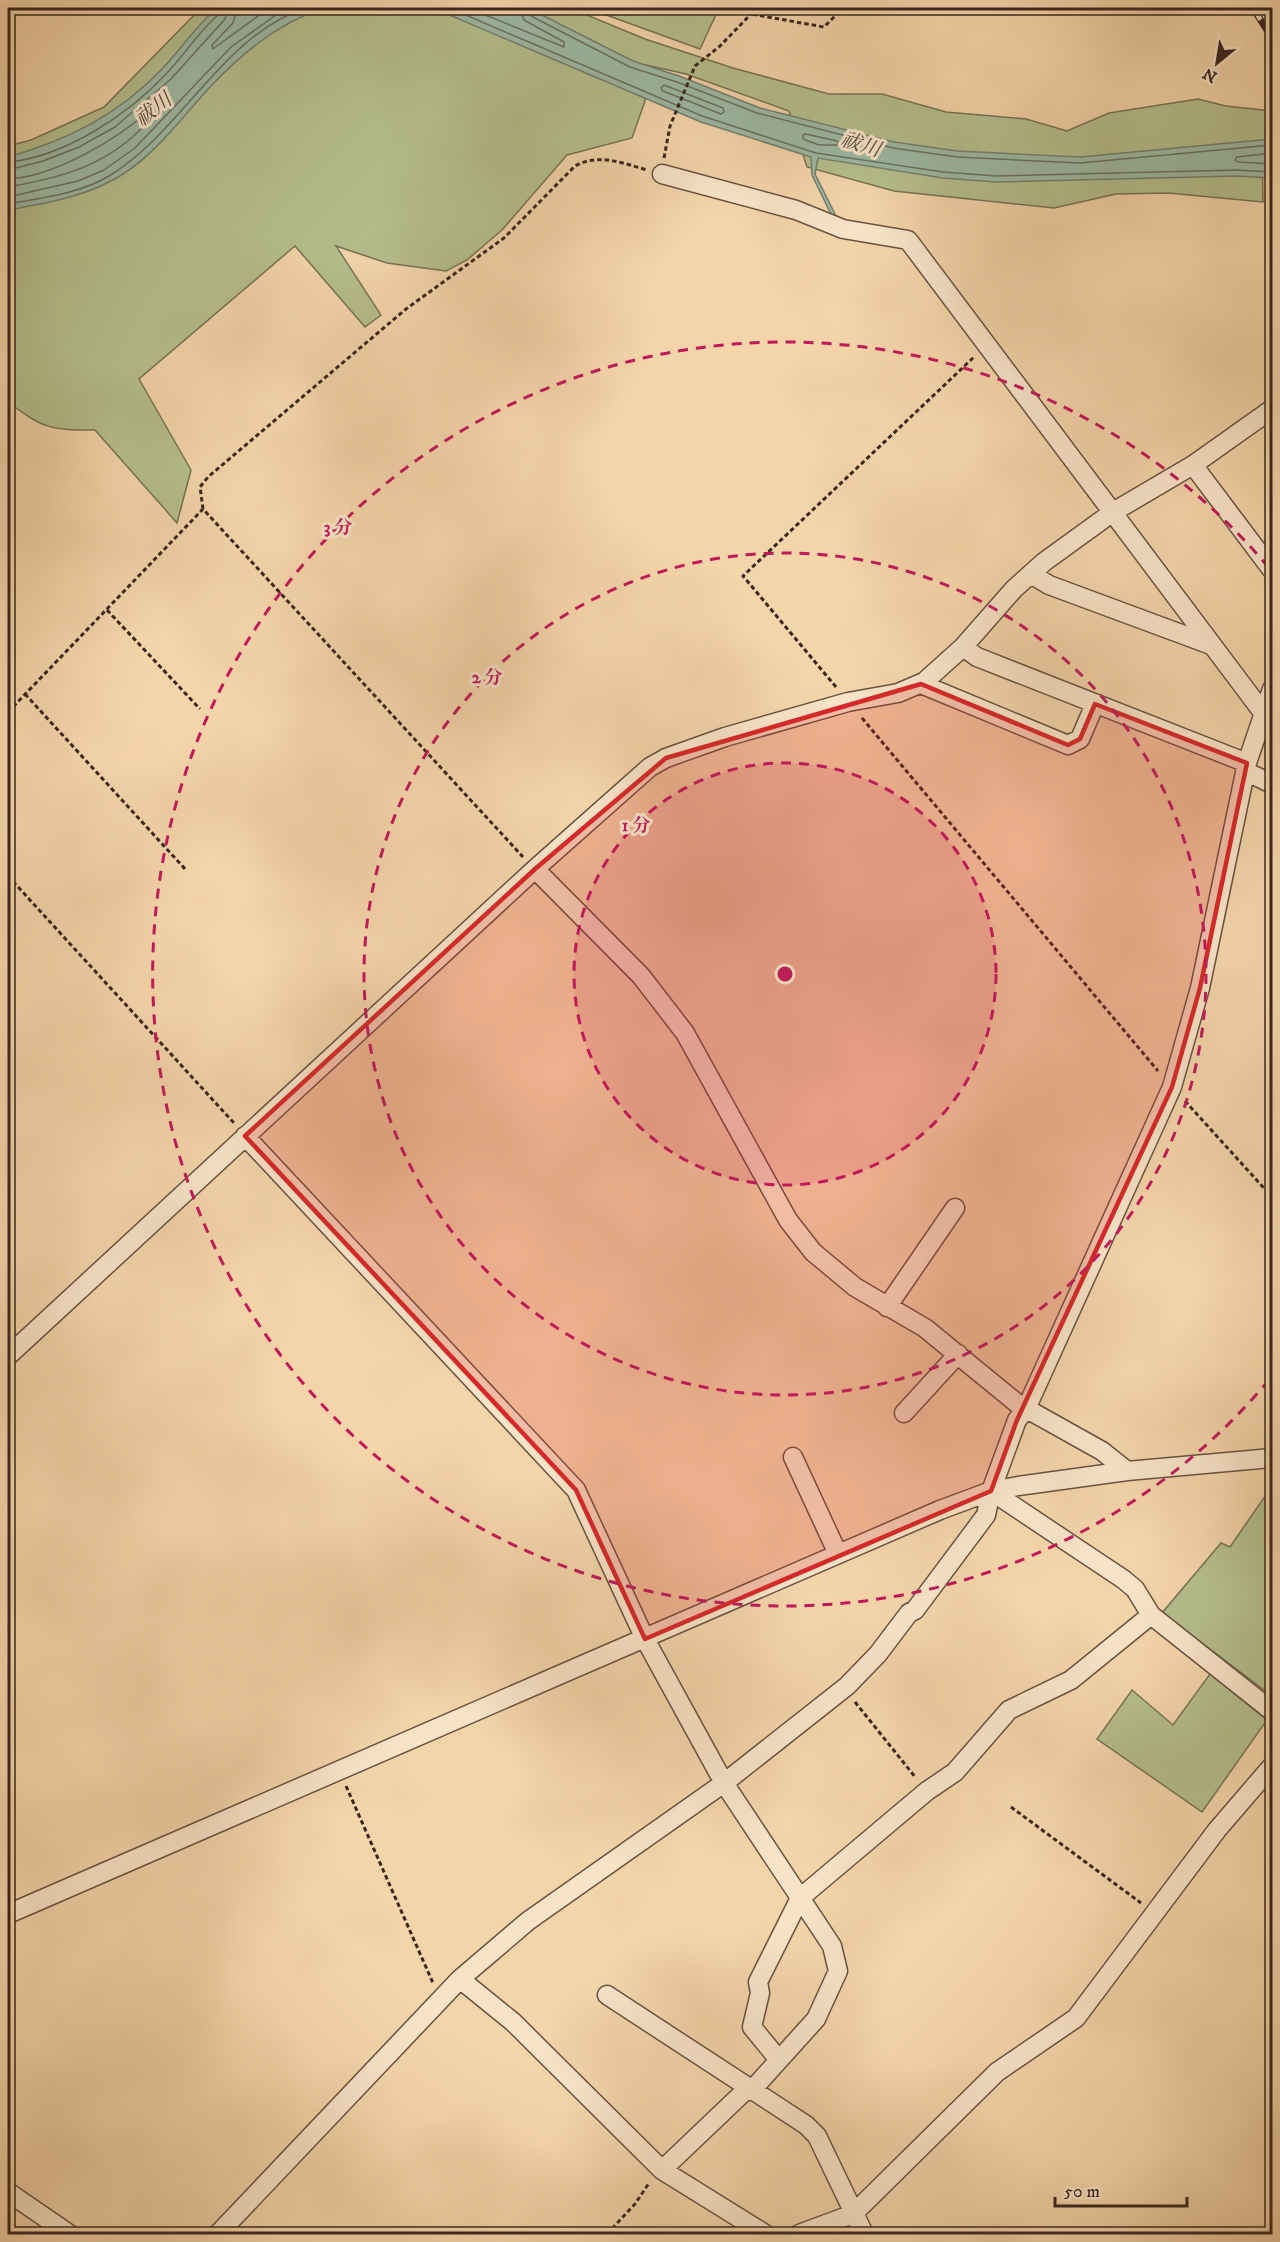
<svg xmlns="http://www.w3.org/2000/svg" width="1280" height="2242" viewBox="0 0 1280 2242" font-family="'IM FELL DW Pica','Noto Serif JP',serif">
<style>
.green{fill:#b5be8d;stroke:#767256;stroke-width:1.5}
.water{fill:#9cb9a4;stroke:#747e6f;stroke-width:1.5}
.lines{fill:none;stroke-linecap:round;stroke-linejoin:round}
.shore{stroke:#6a7062;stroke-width:1.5}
.minor-casing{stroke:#675242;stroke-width:21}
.path{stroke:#38261f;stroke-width:3;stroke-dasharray:4.5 3;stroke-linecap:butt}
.minor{stroke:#f8e3c7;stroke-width:18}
.rail-casing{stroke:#38261f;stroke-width:7}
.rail{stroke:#f8e3c7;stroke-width:4.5;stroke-dasharray:14;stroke-linecap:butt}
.marked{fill:#d62828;fill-opacity:0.2;stroke:#d62828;stroke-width:4.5;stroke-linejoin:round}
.ring{fill:none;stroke:#c2185b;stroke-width:3;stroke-dasharray:10 8}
.labels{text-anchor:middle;stroke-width:6;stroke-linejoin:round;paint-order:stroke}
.water-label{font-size:20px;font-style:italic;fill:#514b40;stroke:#f8e3c7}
.centre{fill:#c2185b;stroke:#f8e3c7;stroke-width:3}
.ring-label{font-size:18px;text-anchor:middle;font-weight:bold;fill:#c2185b;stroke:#f8e3c7;stroke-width:6;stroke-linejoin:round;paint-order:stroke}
</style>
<rect width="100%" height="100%" fill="#f4d4a9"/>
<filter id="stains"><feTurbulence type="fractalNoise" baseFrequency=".00333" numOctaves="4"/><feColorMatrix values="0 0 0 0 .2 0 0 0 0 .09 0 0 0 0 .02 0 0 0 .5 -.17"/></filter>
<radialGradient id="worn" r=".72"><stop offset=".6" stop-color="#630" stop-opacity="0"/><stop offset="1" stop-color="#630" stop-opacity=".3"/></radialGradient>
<!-- green -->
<path class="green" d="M201,8H570L645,39L733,68L829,94H882L946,112L1026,119L1067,131L1109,113L1198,99L1226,106L1272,111V141H1262L1263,202L1168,193L1116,194L1054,208L894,191L807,167L789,111L686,74L646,65L645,101L632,138L567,155L502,230L467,260L446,271L387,263L336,246L381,315L365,327L295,246L139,379L191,470L177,523L95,430C50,430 44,429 8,402V146L31,140L104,107Z
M587,8H719L700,49Z
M1272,1486V1696L1162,1613L1221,1543L1230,1547Z
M1210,1674L1267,1720L1202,1812L1097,1739L1132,1690L1173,1725Z"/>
<!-- water -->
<path class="water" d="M217,8H324C278,23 242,53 209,88C179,121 150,162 109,182C78,198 42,204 8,210V157C68,140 118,115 162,69C181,49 196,26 217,8Z
M433,8H528L633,61L679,76L760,108L894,142L957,151L1080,157L1272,139V178L1236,176L996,182L943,178L818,158L815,174L836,216H832L812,175L811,157L701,122Z"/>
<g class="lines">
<!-- shore -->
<path class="shore" d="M237,8L233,23L212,45L213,49L269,8
M449,8L702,116L816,153L943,172L996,176L1236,170L1272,172
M468,8L564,47V42L524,20L519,8
M527,8L531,16L630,67L677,82L757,113L893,148L957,157L1080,163L1272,145
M664,85L723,108L724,112L721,114L663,91L661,88Z
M806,134L837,141L839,145H819L803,139V135Z
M1272,153L1237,157L1235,160L1238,162L1272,164
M8,162C65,157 129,114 167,73C185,54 199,31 219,14L221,8
M8,170L43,161L79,147L115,127L171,79L225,19L228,8
M8,179C55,177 119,138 154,107L158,109C156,116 147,123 141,129C103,167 59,178 8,187
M8,197L78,181L104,170L135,148L231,47L286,8
M8,204C41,198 79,194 109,176C183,131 221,37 305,8"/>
<!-- minor casing -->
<g class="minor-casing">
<path id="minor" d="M662,174L796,210L843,229L908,240L1264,714
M1193,465L1272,570
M1031,574L1049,585L1211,645
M963,647L977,657L1247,763
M921,684L1068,745L1080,739L1095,704
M1245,771L1272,784
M535,869L641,976L685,1033L788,1220L813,1252L855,1287L925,1328L1018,1404L1102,1451L1127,1471
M245,1136L576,1490L645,1639L724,1783L832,1946L838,1971L816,2019L751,2091
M887,1307L955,1208
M8,1356L535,869L650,767L666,758L725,737L848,702L898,693L924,682L963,647L1014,589L1044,562L1113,512L1193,465L1272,409
M904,1413L958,1354
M793,1457L838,1554
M991,1491L1123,1579L1135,1589L1151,1615L1272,1711
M8,1914L940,1510L991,1491L1018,1486L1127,1471L1272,1458
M460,1979L513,2022L662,2170L765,2234
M607,1995L806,2125L817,2136L864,2234
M779,2060L752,2027L760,1993L758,1982L800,1898L927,1791L955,1772L1009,1710L1071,1680L1151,1615
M662,2170L747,2089
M8,2192L69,2234
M218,2234L460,1979L528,1921L724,1783L847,1686L878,1654L909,1613L915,1610L986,1515L991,1491L1017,1420L1026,1409L1172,1087L1200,988L1247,763L1272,689
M799,2234L853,2214L997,2072L1076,2018L1217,1830L1272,1766"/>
</g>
<!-- path -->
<path class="path" d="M739,8L751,14L824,27L843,8
M664,158L670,126L695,66L720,46L751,14
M203,509L200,487L208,477L406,309L504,238L575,166C599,153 622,163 647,170
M107,610L200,709
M836,687L743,576L974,357
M25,694L186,870
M8,712L203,509L523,857
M862,718L1158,1071
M8,876L234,1123
M1185,1101L1272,1197
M855,1702L916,1778
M346,1786L433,1983
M1011,1807L1141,1903
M607,2234L635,2204L649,2183"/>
<!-- minor -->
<use href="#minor" class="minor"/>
<!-- rail casing -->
<g class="rail-casing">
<path id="rail" d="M1253,8L1272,38
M1264,8L1272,21"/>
</g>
<!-- rail -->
<use href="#rail" class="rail"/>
</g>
<!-- marked area -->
<path class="marked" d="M921,684L1068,745L1080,739L1095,704L1247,763L1200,988L1172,1087L1017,1420L991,1491L645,1639L576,1490L245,1136L535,869L666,758Z"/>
<!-- distance rings -->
<circle cx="785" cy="974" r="211" fill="#c2185b" fill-opacity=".12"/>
<g class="ring">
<circle cx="785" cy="974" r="211"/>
<circle cx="785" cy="974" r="421"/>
<path d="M1269 1380A632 632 0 1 1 1269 568"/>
</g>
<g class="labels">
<!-- water labels -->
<g class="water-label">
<text transform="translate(153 109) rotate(-38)" y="7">祓川</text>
<text transform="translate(861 144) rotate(17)" y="7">祓川</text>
</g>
</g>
<circle cx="785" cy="974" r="9" class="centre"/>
<g class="ring-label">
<text x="338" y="533">3 分</text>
<text x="487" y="683">2 分</text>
<text x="636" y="831">1 分</text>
</g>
<!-- margin -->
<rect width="1280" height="2242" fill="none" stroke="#f4d4a9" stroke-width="30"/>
<rect x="9" y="9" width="1262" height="2224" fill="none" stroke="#38261f" stroke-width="3"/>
<rect x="15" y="15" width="1250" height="2212" fill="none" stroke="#38261f" stroke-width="1.5"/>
<!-- north arrow -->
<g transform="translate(1217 63) rotate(210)" stroke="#f8e3c7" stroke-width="4.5" paint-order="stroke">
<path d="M0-4.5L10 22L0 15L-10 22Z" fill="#38261f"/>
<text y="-9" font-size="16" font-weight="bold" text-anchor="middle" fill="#38261f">N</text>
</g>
<!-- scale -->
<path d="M1055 2197v9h132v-9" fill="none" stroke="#38261f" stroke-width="3"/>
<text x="1064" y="2197" font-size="18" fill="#38261f" stroke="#f8e3c7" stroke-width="4.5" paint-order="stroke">50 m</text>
<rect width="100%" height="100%" filter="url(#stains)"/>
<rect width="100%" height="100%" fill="url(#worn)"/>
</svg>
